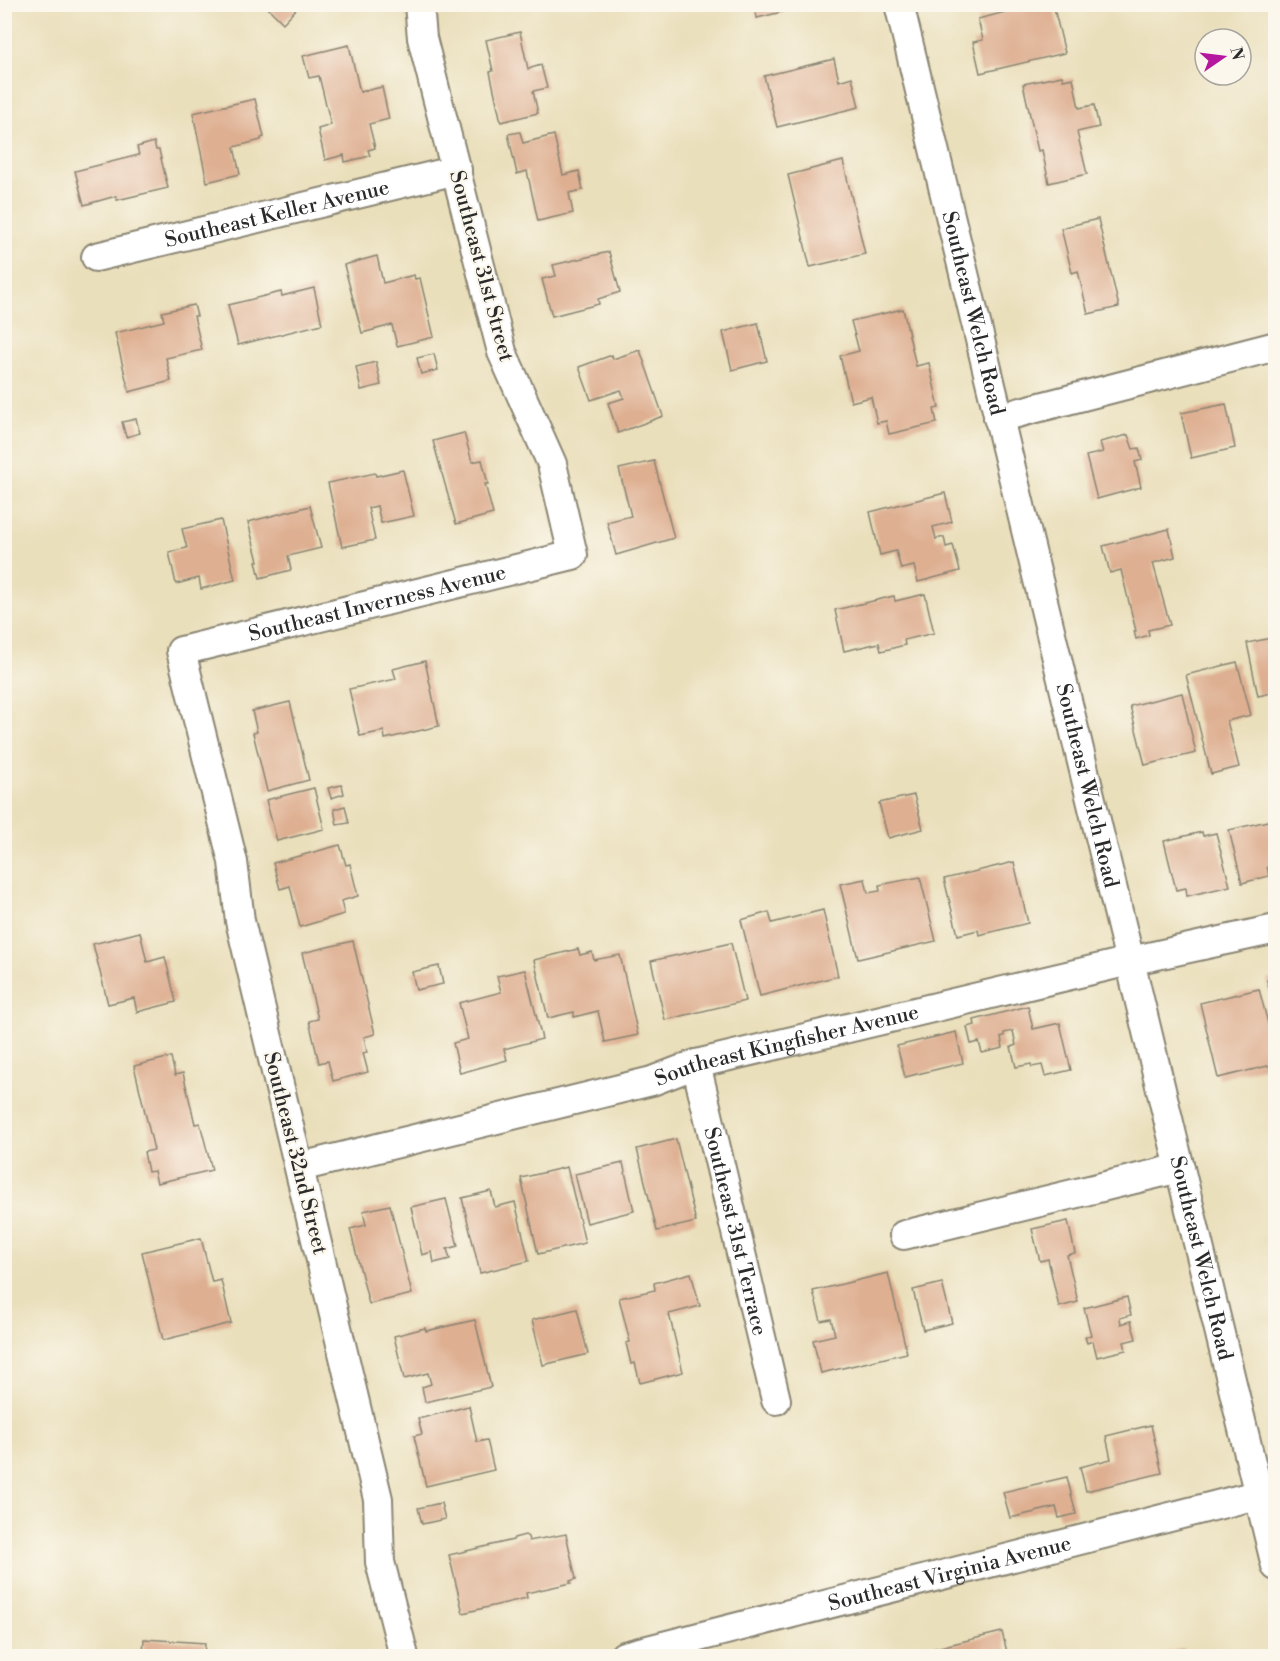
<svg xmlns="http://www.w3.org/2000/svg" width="1280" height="1661" viewBox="0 0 1280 1661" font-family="'Libre Bodoni',serif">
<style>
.building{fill:#deaf91}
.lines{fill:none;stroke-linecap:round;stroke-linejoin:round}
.minor-casing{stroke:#8a8573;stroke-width:32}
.minor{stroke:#fff;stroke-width:28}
.labels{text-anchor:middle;stroke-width:4.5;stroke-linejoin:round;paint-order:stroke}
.street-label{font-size:21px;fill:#2b2b2b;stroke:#fbf7ec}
</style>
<rect width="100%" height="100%" fill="#fbf7ec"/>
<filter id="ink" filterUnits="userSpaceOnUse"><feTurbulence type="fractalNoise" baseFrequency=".0167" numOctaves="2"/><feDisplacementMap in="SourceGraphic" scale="12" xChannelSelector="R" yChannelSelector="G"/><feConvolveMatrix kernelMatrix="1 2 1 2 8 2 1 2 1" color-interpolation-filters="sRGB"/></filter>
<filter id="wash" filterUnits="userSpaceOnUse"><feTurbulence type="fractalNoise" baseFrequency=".008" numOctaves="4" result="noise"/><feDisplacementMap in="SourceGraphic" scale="24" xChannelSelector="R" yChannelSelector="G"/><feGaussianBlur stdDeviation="1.35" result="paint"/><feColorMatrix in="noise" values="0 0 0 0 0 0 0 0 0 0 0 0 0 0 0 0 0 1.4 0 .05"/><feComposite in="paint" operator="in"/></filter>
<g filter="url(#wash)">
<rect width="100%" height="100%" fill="#eadfbb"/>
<g id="blocks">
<!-- building -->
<path class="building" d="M264,4H301L283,23Z
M754,4H793L794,9L757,18Z
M1037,4H1053L1065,53L980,73L973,42L983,40L978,19Z
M520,32L528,69L541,65L547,88L533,91L538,113L501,122L490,72L493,71L486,40Z
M349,45L360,92L382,87L389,119L369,124L375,148L368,150L370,156L345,162L344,155L325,160L318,129L331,125L319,76L309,78L303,56Z
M834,59L839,81L852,77L859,107L777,127L764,76Z
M1062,76L1063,80L1073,78L1079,108L1094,105L1099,127L1077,132L1087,174L1049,183L1042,150L1038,151L1023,84Z
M255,99L264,137L261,138V140L234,147L240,174L207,182L193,113Z
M520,132L523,143L554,135L563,175L579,171L583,190L569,193L573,213L538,221L527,171L517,174L508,134Z
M154,142L156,150H159L168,188L117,200L116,196L84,205L75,171L139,155L137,147Z
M843,161L865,254L810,267L788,175Z
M1098,219L1119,307L1088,314L1078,271L1072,273L1061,228Z
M609,252L620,292L598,299L599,304L552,316L542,279L556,276L553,265Z
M377,256L383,283L414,275L415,279L420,278L434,337L397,346L392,325L362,333L344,265Z
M314,288L322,324L238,345L228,305L281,292L282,296Z
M194,305L197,316H194L202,350L166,358L171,381L129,392L115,333L164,321L162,312Z
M903,309L916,366L929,363L939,408L934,409L937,423L889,434L886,421L877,423L871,397L851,402L840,356L859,351L851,321Z
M758,323L767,361L732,370L723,332Z
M640,350L663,416L618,433L608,403L624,398L621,390L591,400L579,367L612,355L613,359Z
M434,354L438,370L421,374L417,358Z
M376,362L381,385L361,390L356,367Z
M1226,404L1235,448L1191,458L1181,413Z
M136,419L140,433L126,437L122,422Z
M464,433L472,462L482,460L488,484H485L493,514L456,524L433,441Z
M1128,435L1133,449L1139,448L1142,460L1135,462L1141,487L1097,499L1086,456L1103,452L1100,442Z
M654,461L674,538L616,555L607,522L631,516L619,469Z
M403,470L414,516L381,523L377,506L368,508L375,540L342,547L328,483L375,473L376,476Z
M945,493L952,522L933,527L936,539L944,537L946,547L953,545L960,571L918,582L914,566L901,569L896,551L880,555L870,512Z
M310,506L321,548L288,556L291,570L260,578L256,561H258L248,522Z
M221,520L235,580L201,589L199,578L176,584L169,552L187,548L182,529Z
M1169,529L1175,557L1153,563L1170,625L1148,630L1149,635L1136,639L1134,631H1136L1121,570L1110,573L1103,546Z
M925,594L934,633L904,640L905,645L881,651L879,643L844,651L835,610L894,596L895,601Z
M1276,637V692L1258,696L1247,643Z
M425,661L439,726L385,739L384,731L360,736L349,689L396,679L393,669Z
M1237,662L1251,715L1227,721L1239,767L1211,774L1186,675Z
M1182,693L1196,753L1145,765L1130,706Z
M290,702L309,780L267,791L253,733L257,732L252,711Z
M342,785L344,794L331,798L328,788Z
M314,788L324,829L277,841L266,800Z
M914,795L923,829L888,838L879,803Z
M345,806L349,823L337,825L334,809Z
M1276,819V865L1267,867L1269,876L1242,883L1229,830Z
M1202,832L1203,836L1216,833L1230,886L1187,896L1186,888L1176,890L1164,841Z
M340,845L346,865L350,864L358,896L341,901L344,914L300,927L290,886L280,889L273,863Z
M1014,862L1028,923L979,935L978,930L958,935L944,879Z
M920,877L936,941L858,959L840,884L865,879L868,893L880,891L879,885Z
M823,910L838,976L760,996L741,920L769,912L772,923Z
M140,932L147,962L165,957L176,1002L137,1012L134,998L108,1004L93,944Z
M353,941L375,1034L364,1037L367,1052L363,1053L368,1072L333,1081L328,1061L319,1063L309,1021L318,1019L302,953Z
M731,943L745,1001L665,1020L651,961Z
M578,949L580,955L592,952L594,960L620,955L638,1035L605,1042L598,1011L574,1017V1012L548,1018L534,960Z
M439,966L443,984L416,990L412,972Z
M525,970L542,1039L504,1049L507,1060L460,1073L453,1043L468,1039L459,1003L501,992L497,976Z
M1276,978V1010H1275L1267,980Z
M1259,989L1276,1054V1064L1218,1078L1200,1003Z
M1028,1006L1033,1029L1060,1023L1071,1070L1045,1076L1042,1065L1032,1067L1031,1064L1016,1067L1011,1047L1016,1045L1013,1031L1004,1033V1036L1001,1037L1003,1048L982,1053L979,1042L971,1044L967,1027L975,1025L974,1020Z
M956,1032L963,1063L905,1077L897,1046Z
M171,1057L175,1075L183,1073L195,1124L200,1123L212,1170L157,1183L154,1171L148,1172L144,1152L154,1150L134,1066Z
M676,1139L696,1222L657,1231L637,1149Z
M623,1163L634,1211L587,1223L575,1174Z
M567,1167L585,1243L538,1254L521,1178Z
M491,1191L495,1207L515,1202L529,1261L480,1273L462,1198Z
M446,1199L458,1246L447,1249L450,1259L434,1263L432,1252L422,1255L411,1207Z
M390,1205L412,1294L369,1304L350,1229L366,1225L363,1211Z
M1068,1221L1075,1253L1067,1255L1078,1302L1059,1307L1048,1259L1040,1261L1032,1229Z
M201,1238L212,1282L221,1280L231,1323L163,1340L142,1252Z
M691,1273L700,1306L669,1314L683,1372L640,1383L635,1363L631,1364L626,1343L630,1342L619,1298L655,1290L654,1283Z
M888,1273L907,1353L821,1373L813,1340L835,1335L831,1319L821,1321L813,1291Z
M942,1283L952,1323L923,1330L913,1290Z
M1127,1297L1131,1315L1120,1318L1121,1324L1131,1321L1136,1339L1124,1342L1126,1350L1097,1357L1093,1341L1087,1343L1085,1337L1091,1335L1084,1308Z
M577,1309L588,1354L543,1365L532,1320Z
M475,1320L491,1387L425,1402L422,1387L431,1384L428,1373L404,1379L394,1336L425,1328L426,1331Z
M469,1406L477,1442L487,1440L494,1470L426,1486L414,1436L422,1434L418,1419Z
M1151,1425L1162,1473L1086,1491L1080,1467L1111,1459L1106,1436Z
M1067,1477L1076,1514L1059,1518L1056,1507L1010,1518L1003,1492Z
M441,1503L445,1519L422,1524L418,1508Z
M566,1534L576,1579L570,1581L571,1583L526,1593L527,1598L463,1613L449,1555L513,1540L514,1538L525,1535L528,1537L529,1541Z
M1002,1632L1008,1656H920L919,1652Z
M144,1639L205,1643L204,1656H128V1652L143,1653Z
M1184,1648L1186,1656H1154Z"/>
</g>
</g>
<g filter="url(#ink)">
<use href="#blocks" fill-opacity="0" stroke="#8a8573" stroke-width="1.5"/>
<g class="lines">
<!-- minor casing -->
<g class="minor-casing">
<g id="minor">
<path id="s1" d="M899,4L1276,1566"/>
<path id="s2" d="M96,257L457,170"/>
<path d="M998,418L1276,346"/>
<path id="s3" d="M696,1064L776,1400"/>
<path id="s4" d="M300,1167L652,1081L696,1064L1130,961L1276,929"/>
<path d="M904,1235L1180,1168"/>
<path id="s5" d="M404,1656L380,1562L378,1499L240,921L233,862L181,651L573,555L552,464L502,352L422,38L419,4"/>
<path id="s6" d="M624,1656L1276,1490"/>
</g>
</g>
<!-- minor -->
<use href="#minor" class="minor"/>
</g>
</g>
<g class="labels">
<!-- street labels -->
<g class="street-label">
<text dy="7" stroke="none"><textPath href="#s2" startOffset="186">Southeast Keller Avenue</textPath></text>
<text transform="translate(482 266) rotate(75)" y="7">Southeast 31st Street</text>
<text dy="7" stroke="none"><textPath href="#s1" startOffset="318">Southeast Welch Road</textPath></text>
<text dy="7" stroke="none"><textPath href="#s5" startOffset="1233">Southeast Inverness Avenue</textPath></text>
<text dy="7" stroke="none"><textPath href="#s1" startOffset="804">Southeast Welch Road</textPath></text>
<text dy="7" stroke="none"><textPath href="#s4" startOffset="502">Southeast Kingfisher Avenue</textPath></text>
<text transform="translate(296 1153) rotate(76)" y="7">Southeast 32nd Street</text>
<text dy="7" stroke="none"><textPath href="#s3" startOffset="172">Southeast 31st Terrace</textPath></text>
<text dy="7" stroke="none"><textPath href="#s1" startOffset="1290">Southeast Welch Road</textPath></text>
<text dy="7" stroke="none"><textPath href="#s6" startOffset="336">Southeast Virginia Avenue</textPath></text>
</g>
</g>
<!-- margin -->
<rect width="1280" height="1661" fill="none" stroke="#fbf7ec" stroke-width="24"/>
<!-- north arrow -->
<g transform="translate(1223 57) rotate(76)"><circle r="28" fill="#fbf7ec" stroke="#a8a59f" stroke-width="1.5"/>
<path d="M0-4.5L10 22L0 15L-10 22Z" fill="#b5179e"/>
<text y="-9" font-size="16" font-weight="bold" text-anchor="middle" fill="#2b2b2b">N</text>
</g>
</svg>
